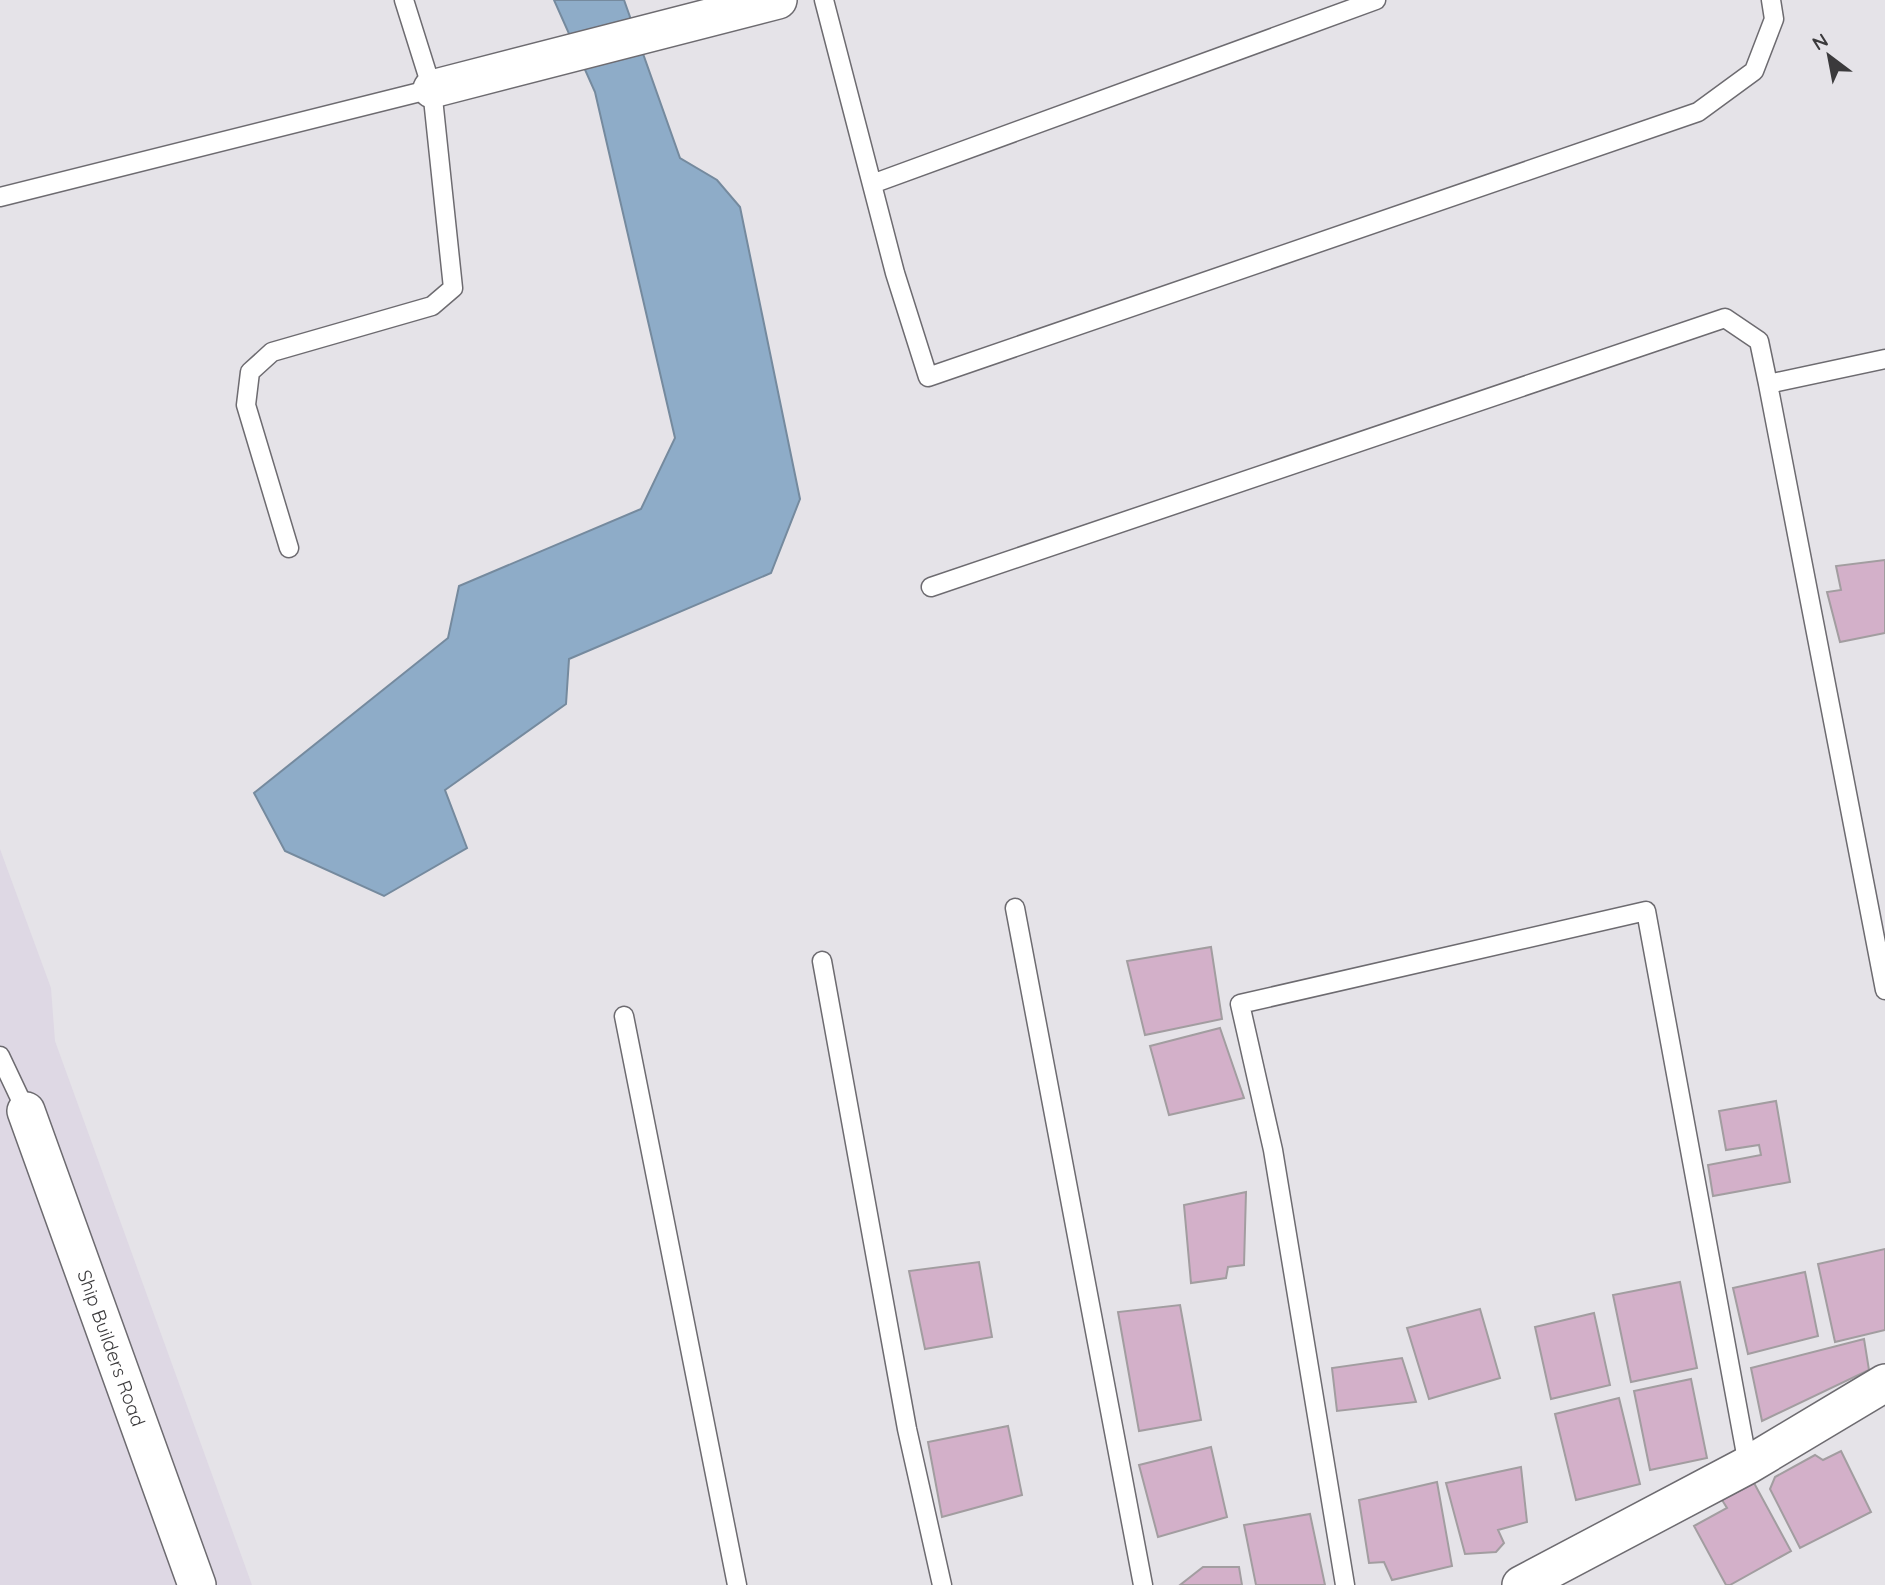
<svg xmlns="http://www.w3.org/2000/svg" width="1885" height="1585" viewBox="0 0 1885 1585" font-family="Quicksand,sans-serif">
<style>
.built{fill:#ded8e4}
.water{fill:#8eacc8;stroke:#758a9e;stroke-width:2}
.building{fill:#d3b0c9;stroke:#a29da0;stroke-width:2}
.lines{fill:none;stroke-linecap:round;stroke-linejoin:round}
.service-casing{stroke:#6d6b70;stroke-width:21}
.minor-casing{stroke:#6d6b70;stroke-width:40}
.service{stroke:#fff;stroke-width:18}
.minor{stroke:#fff;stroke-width:37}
.labels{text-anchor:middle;stroke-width:6;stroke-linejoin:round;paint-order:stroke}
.street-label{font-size:19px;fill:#3b3a3c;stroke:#e5e3e8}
</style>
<rect width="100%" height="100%" fill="#e5e3e8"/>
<!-- built -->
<path class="built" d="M0,849L51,988L55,1041L252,1585H0Z"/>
<!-- water -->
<path class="water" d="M554,0H624L680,158L717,180L740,207L800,499L771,573L569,659L566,704L445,790L467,848L384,896L285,851L254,793L448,638L459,586L641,509L675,438L595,92Z"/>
<!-- building -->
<path class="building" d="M1885,560V633L1840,642L1827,592L1841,590L1836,566Z
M1211,947L1222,1019L1145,1035L1127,961Z
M1220,1028L1244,1098L1169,1115L1150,1046Z
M1776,1101L1790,1182L1713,1196L1708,1165L1761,1155L1759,1145L1726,1150L1719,1111Z
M1246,1192L1244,1265L1228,1267L1226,1278L1191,1283L1184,1205Z
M1885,1249V1330L1835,1342L1818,1264Z
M979,1262L992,1337L925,1349L909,1271Z
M1805,1272L1818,1336L1748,1354L1733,1288Z
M1680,1282L1697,1368L1631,1382L1613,1295Z
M1180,1305L1201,1420L1139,1431L1118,1312Z
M1480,1309L1500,1378L1429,1399L1407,1328Z
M1594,1313L1610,1385L1551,1399L1535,1327Z
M1864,1339L1869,1370L1762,1421L1751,1368Z
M1402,1358L1416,1402L1337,1411L1332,1368Z
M1691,1379L1707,1458L1650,1470L1634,1391Z
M1619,1398L1640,1484L1576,1500L1555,1414Z
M1008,1426L1022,1495L942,1517L928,1442Z
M1211,1447L1227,1517L1158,1537L1139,1465Z
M1841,1451L1871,1512L1800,1548L1770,1489L1775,1477L1815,1455L1823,1460Z
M1521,1467L1527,1522L1498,1530L1504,1543L1496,1552L1465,1554L1446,1483Z
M1437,1482L1452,1566L1392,1580L1384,1562L1369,1563L1359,1500Z
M1754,1483L1791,1551L1730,1585H1726L1694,1526L1727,1508L1722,1500Z
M1310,1514L1325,1585H1256L1244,1525Z
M1203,1567H1239L1242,1585H1180Z"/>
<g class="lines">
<!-- service casing -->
<g class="service-casing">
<path id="service" d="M824,0L895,273L928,377L1698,112L1754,71L1774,19L1771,0
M872,184L1376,0
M0,197L432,89
M1768,384L1885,990
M289,548L246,405L250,372L272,352L432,306L453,288L432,89L404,0
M931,587L1725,318L1759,341L1768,384L1885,359
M1015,908L1143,1585
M822,961L907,1429L942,1585
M624,1016L737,1585
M0,1056L26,1111
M1345,1585L1273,1150L1240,1004L1646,911L1748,1465"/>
</g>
<!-- minor casing -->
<g class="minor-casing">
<g id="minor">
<path d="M432,89L778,0"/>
<path id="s1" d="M26,1111L197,1585"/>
<path d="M1521,1585L1748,1465L1885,1383"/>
</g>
</g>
<!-- service -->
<use href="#service" class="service"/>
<!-- minor -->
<use href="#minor" class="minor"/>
</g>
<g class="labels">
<!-- street labels -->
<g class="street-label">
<text dy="7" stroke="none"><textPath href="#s1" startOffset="252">Ship Builders Road</textPath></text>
</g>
</g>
<!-- north arrow -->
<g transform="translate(1829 56) rotate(328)" stroke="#e5e3e8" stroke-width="5" paint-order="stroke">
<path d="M0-5L12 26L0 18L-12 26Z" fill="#3b3a3c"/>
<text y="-10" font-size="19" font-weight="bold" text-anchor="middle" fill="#3b3a3c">N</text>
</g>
</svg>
